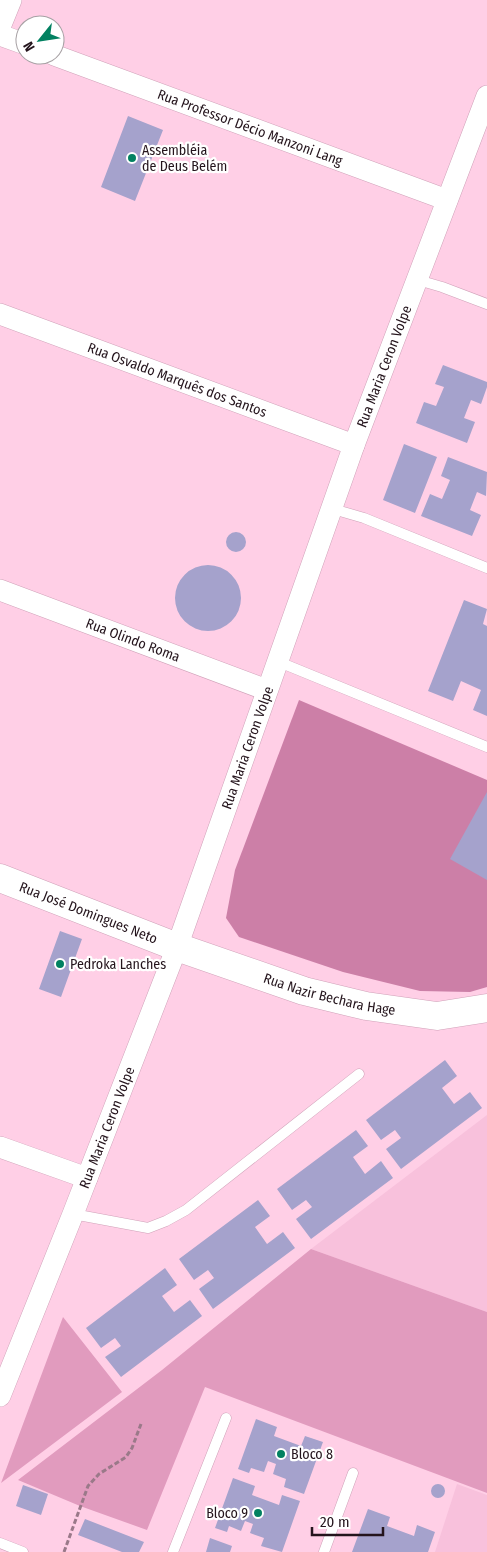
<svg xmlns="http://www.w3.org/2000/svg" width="487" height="1552" viewBox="0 0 487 1552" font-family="'Fira Sans Condensed',sans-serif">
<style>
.built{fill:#f8c1dc}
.green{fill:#e19bbe}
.forest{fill:#cc7fa7}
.building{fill:#a5a2cc}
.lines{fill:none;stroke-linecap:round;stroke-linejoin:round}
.lane-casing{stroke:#d0a2b9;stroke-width:11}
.street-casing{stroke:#d0a2b9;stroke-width:22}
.secondary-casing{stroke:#d0a2b9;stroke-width:29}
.path{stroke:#9a7989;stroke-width:3;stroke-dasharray:5 2.5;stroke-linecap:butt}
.lane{stroke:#fff;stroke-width:10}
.street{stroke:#fff;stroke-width:21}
.secondary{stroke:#fff;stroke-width:28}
.poi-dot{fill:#028161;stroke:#fff;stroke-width:2}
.labels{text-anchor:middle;stroke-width:4.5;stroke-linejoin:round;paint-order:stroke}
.street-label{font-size:14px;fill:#24141c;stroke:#fff}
.poi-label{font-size:14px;fill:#24141c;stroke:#fff;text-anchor:start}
</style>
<rect width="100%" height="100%" fill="#ffcfe6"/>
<!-- built -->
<path class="built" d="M487,1115V1312L311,1249Z
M457,1484L487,1495V1552H435Z"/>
<!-- green -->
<path class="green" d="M311,1249L487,1312V1493L205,1387L147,1530L80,1506L18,1480L162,1370Z
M63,1317L122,1392L1,1483Z"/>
<!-- forest -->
<path class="forest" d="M299,700L487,780V987L470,992L420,991L343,972L239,937L226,918L235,870Z"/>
<!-- building -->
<path class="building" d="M128,116L163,130L135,201L101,187Z
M443,365L487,382V387L481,404L471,400L464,418L475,422L467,443L416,423L424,402L436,406L444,387L435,384Z
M404,444L437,457L415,513L383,500Z
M448,457L487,472L486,496L477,492L470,510L481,515L472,536L421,516L430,494L442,499L450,480L441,476Z
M226 542a10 10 0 1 1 20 0a10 10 0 1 1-20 0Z
M175 598a33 33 0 1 1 66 0a33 33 0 1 1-66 0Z
M464,600L487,609L483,624L487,626V716L473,710L481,690L461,681L453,701L428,691Z
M487,792V880L450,859Z
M60,931L82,939L61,997L39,989Z
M445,1060L457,1076L442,1088L454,1104L470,1092L482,1108L401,1169L386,1149L401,1138L395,1130L381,1140L366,1120Z
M356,1130L368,1146L353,1157L365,1174L381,1161L393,1178L311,1239L296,1219L312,1207L306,1200L292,1210L277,1189Z
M258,1200L270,1216L255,1227L267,1244L283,1232L295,1248L213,1309L199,1289L214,1278L208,1270L194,1280L179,1259Z
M165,1268L177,1285L162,1296L174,1312L190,1300L202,1316L121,1377L105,1357L121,1346L115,1338L101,1348L86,1328Z
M256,1419L277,1427L274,1436L301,1446L305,1436L323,1442L304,1494L284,1487L286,1479L273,1474L276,1464L268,1461L264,1472L251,1468L249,1473L238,1469Z
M233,1478L255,1486L252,1495L279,1505L282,1495L300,1501L282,1552L261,1546L264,1538L250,1533L253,1524L245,1521L241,1531L229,1526L227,1532L215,1528Z
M431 1491a7 7 0 1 1 14 0a7 7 0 1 1-14 0Z
M23,1485L48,1494L41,1515L16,1506Z
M368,1509L390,1517L387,1526L414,1536L417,1525L435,1532L428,1552H352Z
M85,1519L144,1542L139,1552H122L78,1535Z
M210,1538L232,1546L230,1552H206Z"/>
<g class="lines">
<!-- lane casing -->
<g class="lane-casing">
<path id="lane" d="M418,280L442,287L487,304
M333,509L364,518L487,568
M279,662L487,747
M73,1214L148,1228L166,1221L186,1210L359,1074
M0,1543L23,1552
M173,1552L226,1418
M324,1552L353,1473"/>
</g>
<!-- street casing -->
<g class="street-casing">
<g id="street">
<path d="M0,27L11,0"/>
<path d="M0,35L25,44"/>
<path id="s1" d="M54,55L447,200"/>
<path id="s2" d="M0,314L354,445"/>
<path id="s3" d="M0,590L267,690"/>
<path d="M0,1147L87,1178"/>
<path id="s4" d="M0,1396L73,1214L177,947L354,445L487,96"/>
</g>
</g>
<!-- secondary casing -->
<g class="secondary-casing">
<g id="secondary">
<path id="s5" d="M0,878L177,947L304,991L366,1006L437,1016L487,1008"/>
</g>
</g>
<!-- path -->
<path class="path" d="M64,1552L88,1486L99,1474L126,1457L132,1448L141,1424"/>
<!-- lane -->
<use href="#lane" class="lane"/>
<!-- street -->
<use href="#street" class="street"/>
<!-- secondary -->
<use href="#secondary" class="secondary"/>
</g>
<!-- markers -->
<g class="poi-dot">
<circle cx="132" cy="158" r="5"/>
<circle cx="60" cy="964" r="5"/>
<circle cx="281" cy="1454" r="5"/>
<circle cx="258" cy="1513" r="5"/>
</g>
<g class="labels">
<!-- street labels -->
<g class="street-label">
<text dy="5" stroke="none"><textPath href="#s1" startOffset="209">Rua Professor Décio Manzoni Lang</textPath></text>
<text dy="5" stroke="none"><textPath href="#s4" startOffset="1099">Rua Maria Ceron Volpe</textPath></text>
<text dy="5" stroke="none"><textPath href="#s2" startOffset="189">Rua Osvaldo Marquês dos Santos</textPath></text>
<text dy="5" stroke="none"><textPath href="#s3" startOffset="142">Rua Olindo Roma</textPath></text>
<text dy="5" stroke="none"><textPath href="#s4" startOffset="694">Rua Maria Ceron Volpe</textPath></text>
<text dy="5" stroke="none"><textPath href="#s5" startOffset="95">Rua José Domingues Neto</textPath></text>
<text dy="5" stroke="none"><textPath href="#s5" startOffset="350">Rua Nazir Bechara Hage</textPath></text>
<text dy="5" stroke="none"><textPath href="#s4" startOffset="289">Rua Maria Ceron Volpe</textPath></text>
</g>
<!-- poi labels -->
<g class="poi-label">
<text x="142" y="155">Assembléia<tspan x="142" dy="16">de Deus Belém</tspan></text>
<text x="70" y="969">Pedroka Lanches</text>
<text x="291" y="1459">Bloco 8</text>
<text x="248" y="1518" text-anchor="end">Bloco 9</text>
</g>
</g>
<!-- north arrow -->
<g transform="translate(40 40) rotate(240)"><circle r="24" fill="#ffffff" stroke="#a7a1a4"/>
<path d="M0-4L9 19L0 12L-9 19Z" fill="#028161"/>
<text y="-8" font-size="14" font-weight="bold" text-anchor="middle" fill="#24141c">N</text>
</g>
<!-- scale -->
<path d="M312 1527v8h71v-8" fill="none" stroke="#24141c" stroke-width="2.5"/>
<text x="320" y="1527" font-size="15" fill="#24141c" stroke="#ffffff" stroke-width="4" paint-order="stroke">20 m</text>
</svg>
